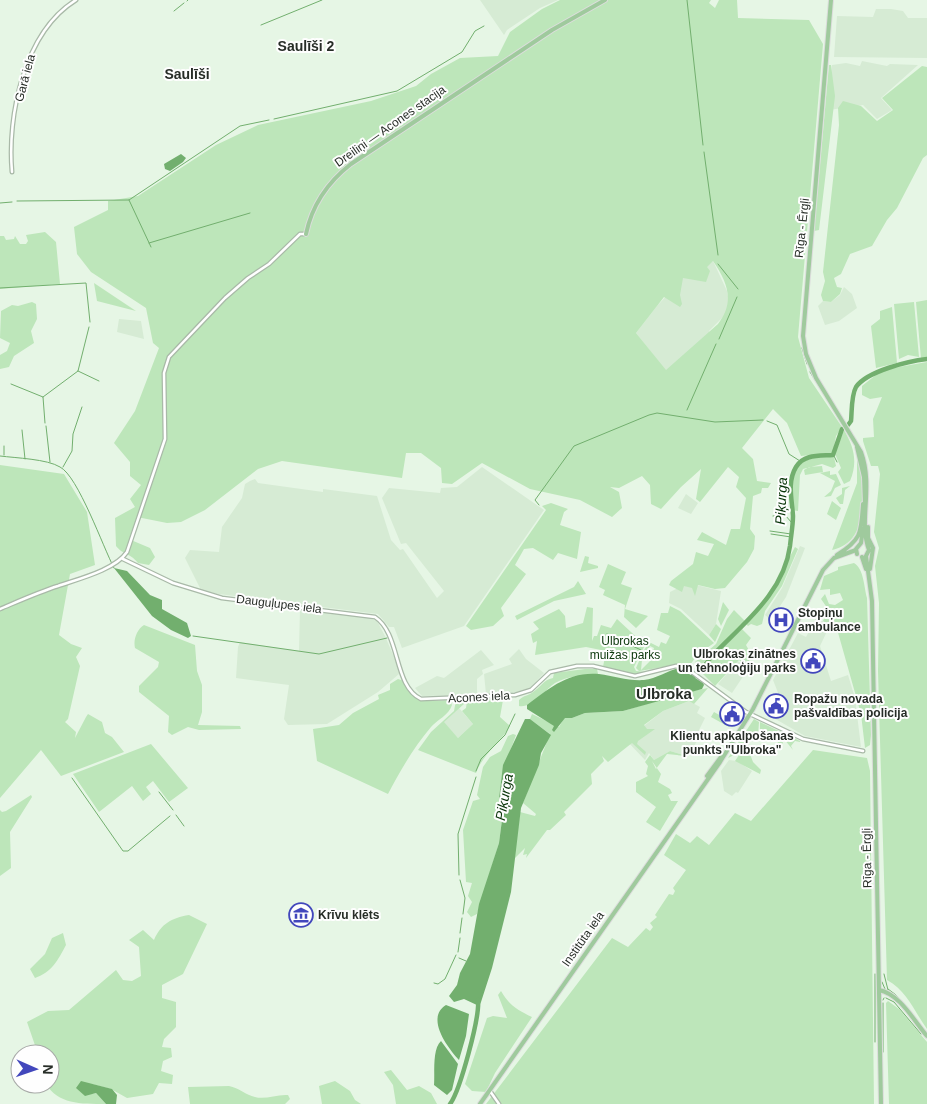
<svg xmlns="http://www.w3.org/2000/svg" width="927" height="1104" viewBox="0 0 927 1104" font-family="Helvetica,sans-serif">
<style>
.built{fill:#d6ebd4}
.green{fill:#bde6ba;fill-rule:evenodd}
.water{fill:#72af6e}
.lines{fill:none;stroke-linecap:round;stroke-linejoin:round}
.stream{stroke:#72af6e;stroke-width:1}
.river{stroke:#72af6e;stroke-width:4.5}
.minor-casing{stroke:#a9b9a8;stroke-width:5}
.major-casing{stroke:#dcdddc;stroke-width:6}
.minor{stroke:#fff;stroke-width:2.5}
.major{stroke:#9fca9d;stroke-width:4}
.labels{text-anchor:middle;stroke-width:4;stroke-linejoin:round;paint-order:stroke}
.street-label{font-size:12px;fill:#272d27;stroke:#fefefe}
.poi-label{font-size:12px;font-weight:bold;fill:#272d27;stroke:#fefefe;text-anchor:start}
.park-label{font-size:12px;fill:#0b370b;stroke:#fefefe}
.neighbourhood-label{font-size:14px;font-weight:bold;fill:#272d27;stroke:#fefefe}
.water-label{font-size:14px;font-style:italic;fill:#093509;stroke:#fefefe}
.quarter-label{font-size:15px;font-weight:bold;fill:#272d27;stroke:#fefefe}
</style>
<rect width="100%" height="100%" fill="#e6f6e5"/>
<!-- built -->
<path class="built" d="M480,0H558L540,8L507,30L504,35Z
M876,9H891L903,11L908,18H927V58L834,57L837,16L873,17Z
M862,61L887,66L890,64L918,65L881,98L892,110L877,119L863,105L829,110L832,65L846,63L860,66Z
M713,261L727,291L729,302L725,315L709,331L711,334L666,371L636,333L657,306L683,278L706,267Z
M844,287L852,294L857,308L839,321L825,325L818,306L823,301L831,302L840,295Z
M119,319L141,321L144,339L117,332Z
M482,467L544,510L464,626L402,648L394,627H389L378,614L219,594L201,590L185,558L190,550L219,552L222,527L242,498L245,484L250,481L255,479L258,483L323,492V489L377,496L391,540L400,550L403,549L437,598L444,591L406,543L401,544L382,498L389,488L440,493L441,488L457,487Z
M686,494L698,503L691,514L678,508Z
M800,546L805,548L786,597L771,620L765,615L782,588Z
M688,583L721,591L716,624L709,635L681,609L669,603L670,592Z
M300,609L365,617L377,621L385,636L400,671L399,674L378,692L327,724L288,725L284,719L289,685L236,678L238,647L240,642L299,651Z
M816,618L830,625L820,646L831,681L848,675L855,698L861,747L805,736L772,717L784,708L773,680L798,633L806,637Z
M519,649L526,659L544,673L529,689L512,693L486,694L484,674L512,664L509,659Z
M481,650L494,665L482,670L483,674L477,679V695L422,696L415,688L437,676L444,678Z
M738,661L748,669L732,693L718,684Z
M689,701L700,707L697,713L705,718L699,730L702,734L687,756L670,751L654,760L649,753L645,760L626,740L663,711Z
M459,708L473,724L458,738L443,722Z
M729,760L737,761L752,771L738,793L736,792L732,796L724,791L721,771Z"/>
<!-- green -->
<path class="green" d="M560,0H711L709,3L715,8L719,0H737L738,18L809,20L823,44L798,337L809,378L842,427L836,436L833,453L801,456L787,423L773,409L742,448L753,459L757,481L771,483L768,488H762L761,493L753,496L750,529L755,536L754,549L747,562L725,588L715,589L698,585L695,596L692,588L684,586L682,592L669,585L671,581L693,564L696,552L708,556L714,544L697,540L702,532L726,545L731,529H740L746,498L736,487L739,477L728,467L700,502L696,499L701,469L681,487L661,509L651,504L650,485L642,476L619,488L610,487L619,492L622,508L612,517L580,500L530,489L482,463L452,484L442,483L441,468L421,453H406L402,478L282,461L258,469L205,510L181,522L167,523L137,517L131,540L150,548L155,557L149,565L138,563C129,552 123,555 116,546L115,518L135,507L130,499L141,485L130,476V462L114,443L135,411L159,348L153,343L146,308L91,272L77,254L74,227L108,210V201L138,196L216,145L258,125L371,101L416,86L431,74L460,58L498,56L510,32L542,9ZM713,261C728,283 735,302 718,324L666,370L636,333L664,297L680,307L682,304L680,295L683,278L706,282L710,271L707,267Z
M829,65H831L835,96L819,230L814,231Z
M922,66L927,67V155L923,158L897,208L887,220L872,246L850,254L841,274L834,278L837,287L842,288L840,294L831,302L823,301L821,295L825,281L823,272L839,125L838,108L843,101L861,106L877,121L893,110L882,98Z
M45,232L56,242L60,284L0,289V236H4L6,240L14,239L15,236L20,244H26L28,241L26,235Z
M94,283L136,311L97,301Z
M927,300V358L921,359L916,302Z
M32,302L36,304L37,319L31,331L34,343L14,356L9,367L0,369V355L7,351L10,343L0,338L1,311L12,305L18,306Z
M914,302L919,357L908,355L899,359L894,304Z
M892,307L897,363L876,368L871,326L880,319V311Z
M927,362V1029C914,1011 907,991 887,980L878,671L879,603L875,566L879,548L874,532L880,474L878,466H871L863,441V438L874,437L873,419L882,397L870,399L862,395V386L882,370Z
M844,430C854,447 858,462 850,481L844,484L838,472L841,468L835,454Z
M817,457H834L836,466L833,468L822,464L803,469L800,475L798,511L792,510C790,486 789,462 817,457Z
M857,457C866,486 871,542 832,550L857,483Z
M0,465L64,474L87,512L95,565L70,574L59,635L71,644L82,648L76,657L80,666L68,719L65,722L76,732L75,738L86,717L88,714L102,722L105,733L112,737L124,752L61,776L41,750L0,798Z
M822,466L823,472L805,475L804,470L809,467Z
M830,471V475L836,474L841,485L835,488L831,496L824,497L831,491L835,481L820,473Z
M850,486L845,490L843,504H840L836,498L842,494V488Z
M832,501L841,508L836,520L827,514Z
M551,503L568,509L564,512L560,525L581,532L577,559L558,553L553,560L533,548L524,549L515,565L526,574L501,608L504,616L493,626L471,630L466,626L546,510L542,506Z
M795,547L798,549L782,586L765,611L762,624L757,626L751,624L748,626L746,624L768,599Z
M585,556L589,557L588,563L598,566V568L580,572Z
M854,563C864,569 864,587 867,598L871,735L870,745L865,748L861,714L837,629L823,621L828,609L821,599L825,594L829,604L835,605L843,600L840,593L830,595V589L820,590L824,576L838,570V567Z
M608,564L626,572L621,584L632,588L625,609L648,616L636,628L624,617L625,605L603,595L605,590L599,587Z
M578,581L586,594L554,601L517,620L515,616L574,587Z
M723,602L729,610L721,626L718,619Z
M670,606L680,611L714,643L697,655L688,668C677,662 652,670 639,671L636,668L640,659L642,660L641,670L655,656L653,651L654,648L650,646L646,653L643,652L649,642L659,647L661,642L666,644L670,636L657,630L661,613H668Z
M587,607L593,608L592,641L594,636H597L601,625L611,628L617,619L645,645L634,667L636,671L648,672L634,675L603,667L606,651L586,647L535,655L537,641L533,643L531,634L539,629L533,622L559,609L565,616L566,628L583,623Z
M734,610L746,622L704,662L701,666L695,662L716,644L727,619Z
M716,624L721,629L715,642L709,635Z
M144,625L195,645L197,671L202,685V712L198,725L240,726L241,729L199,730L188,727L172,735L168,732L169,716L139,692V686L158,667L159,662L135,648C133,640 137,629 144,625Z
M742,629L751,638L746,645L751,654L748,665L745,666L739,660L715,686L701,672L706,664Z
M585,669H597L598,674C585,675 567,676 555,683C546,689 531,709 519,706V700C524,695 528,696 533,692C541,687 543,680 553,678L554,673Z
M398,679L404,681C415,705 427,701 450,700L452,705C449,715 437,720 431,727C414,747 400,771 388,794L317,761L313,729L339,725L353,713L379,699L378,695L390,690V684Z
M708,688L694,704L689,701L663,711L644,725L647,729H655L638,741L637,744L646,752L645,755L632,743L608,762L602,756L604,761L591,774L592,784L564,812L566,815L550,830H547L526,858L527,854L523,855L525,848L514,859L520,812L535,816L536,814L523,803L550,734L530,719L532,714L559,727L564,718H572L585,713L623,711L683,693Z
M496,698L503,700L500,717L510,726C500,743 483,754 476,773L418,750L431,732L454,711L456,700L463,699L464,704L444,722L458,738L473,724L462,711L466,708L467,701Z
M714,712L732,722L729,727L711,717Z
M754,719L759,722L758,735L752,737V740L750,739L748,748L728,758Z
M760,722L800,741V742L795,741L791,746L793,750L784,739L781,748L777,745L778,742L769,738V740L766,737V740L763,735V739L761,735L760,738Z
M513,734L516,735L502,773L499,798L502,820L499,843L477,914L471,917L467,912L472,902L468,896L472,883L466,882L463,830L473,801L480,799L477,795L483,767L490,757L501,751L508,736Z
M151,744L188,788L169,802L153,781L146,787L151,794L143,801L132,786L99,812L73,774Z
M748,749L753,762L761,770L760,774L735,761L741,752Z
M813,750L867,758L870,771L874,1104H486L612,938L628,947L646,928L650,931L653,927L650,923L657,917L655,915L669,894L673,895L675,891L673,888L686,870L664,855L676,834L690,843L697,836L709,845L735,813L751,821Z
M670,751L687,756L667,754L656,769L652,761L661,774L658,782L670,789L672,793L668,795L671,801H678L660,831L646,822L656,807L636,792V782L648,776L646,774L648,766L645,762L650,755L654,760Z
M31,795L32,797L10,832L11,868L0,876V810L2,812L6,811Z
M189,915L207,924L183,974L162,985V998L176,1002V1027L164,1039L162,1047L171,1048L172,1057L163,1061L161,1071L173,1075L172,1084L159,1083L153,1094L127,1098L111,1089L92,1084V1094L96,1093L106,1104C80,1104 58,1104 46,1084H50V1054H38L27,1022L48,1011L69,1010L116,970L123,980L132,981L141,976L139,947L129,940L143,930L154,940C161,924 171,918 189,915Z
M63,933L66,945C58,960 52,972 35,978L30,969L45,954L52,938Z
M501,991C509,1005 517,1010 532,1017L495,1073L486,1092L472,1091L465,1084L487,1018L493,1016L507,1018L498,995Z
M888,1001L899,1009L927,1042V1104H889L886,1003Z
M391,1070L407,1090L419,1086L431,1093L437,1104H396L393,1085L384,1072Z
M335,1081L350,1091L355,1100L361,1104H322L319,1086Z
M229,1086C239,1088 246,1095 255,1097C265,1100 277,1094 288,1095L290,1099L285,1104H190L188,1087Z"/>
<!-- water -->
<path class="water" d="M181,154L186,158L183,162L170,171L165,169L164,164Z
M114,568L127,571L150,595L162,600V609L187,623L191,636L188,638L171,630L152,616Z
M680,668L703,683L704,685L702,689L623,711L585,713L572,718H565L554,732L552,730L554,726L527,709V705C548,689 569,671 599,674C614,676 628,681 644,680C656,679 668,670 680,668Z
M525,719H530L551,735L541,753L539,765L521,808L511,892L492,968L481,1002L479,1006L464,999L454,1002L449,996L457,985L460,973L470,954L479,904L499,843L502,820L499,798L503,765Z
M446,1005L469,1014L466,1036L459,1060C448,1048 425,1018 446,1005Z
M441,1041L458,1064L452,1090L447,1095L434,1085C435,1073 432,1049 441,1041Z
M81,1081L112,1089L117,1095L116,1104H106L96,1093L85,1096L76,1088Z"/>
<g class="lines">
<!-- stream -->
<path class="stream" d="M687,0L703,145
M187,1L188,0
M174,11L184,3
M261,25L322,0
M274,119L397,91L462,52L475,31L484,26
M704,152L718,255
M129,200L151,247
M17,201L129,200L240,126L269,120
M0,203L12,202
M149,243L250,213
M718,264L738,289
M0,288L86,283L90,322
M719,339L737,297
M802,348L807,364
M78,371L99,381
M810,372L841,422
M11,384L43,397L45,423
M43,397L78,371L89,327
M687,410L716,344
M767,421L777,425L789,454L800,461
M46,426L50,462
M22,430L25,459
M4,446V455
M833,454L837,462
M0,456C16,458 47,459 60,467C78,476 103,547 114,568
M63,467L72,451L73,434L82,407
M539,505L535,500L574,446L649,415L657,413L715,422L763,420
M773,516L785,515L792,523
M770,531L791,534
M771,534L791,537
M607,634L641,650
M193,636L319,654L387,638
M616,657H635
M476,771L481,759L505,735L515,714
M72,778L123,851H128L170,816
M159,792L173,810
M176,815L184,826
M459,875L458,834L476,777
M460,880L465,898L463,914
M460,933L462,918
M458,952L460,938
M459,958L466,961
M875,974V1042
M884,974L888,990
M882,982L885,989
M434,983L438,984L445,979L456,955
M888,989L896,995L909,1010
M886,998L894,1002L921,1034
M883,1000L884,998
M883,1052V1003"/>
<!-- river -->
<path class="river" d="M848,425L851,421C852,412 851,396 856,387C867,371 909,361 927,359
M692,677C701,672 708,660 715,653C745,622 784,592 790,546C791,536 793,525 793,516C792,499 787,482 796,467C804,454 819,456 833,455L842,429
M450,1104C460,1091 480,1017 478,1000"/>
<!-- minor casing -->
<g class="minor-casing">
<path id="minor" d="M12,172C7,116 24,32 76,0
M123,559L173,583L222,598L375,617C401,634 393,686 421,699L515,695L531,690L550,672L577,666H593L635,676L676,666L689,670L746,712L803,739L863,751
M0,609C19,601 39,592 58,586C78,579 115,570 127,552L165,439L164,373L169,357L225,298L248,278L269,264L300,234H306
M490,1091L499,1104"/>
</g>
<!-- major casing -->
<g class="major-casing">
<path id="major" d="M831,0L803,336L806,354L816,378L861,452C874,488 858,521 869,550L866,556
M306,234C312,205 328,182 351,164L552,30L605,0
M857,447L864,477L865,504
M868,527V538L873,548L870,569
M857,554L856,549L861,543L863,529
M837,555C862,539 861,533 863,504
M866,556L872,601L881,1104
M862,557L866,569
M707,776L721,757
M879,990C900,994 914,1021 927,1036
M480,1104L720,762L753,709L823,570L834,558L856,550"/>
</g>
<!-- minor -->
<use href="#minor" class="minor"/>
<!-- major -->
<use href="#major" class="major"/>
</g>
<!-- icons -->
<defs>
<g id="hospital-ring" transform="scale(1.25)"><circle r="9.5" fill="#fefefe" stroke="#4247bc" stroke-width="1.5"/><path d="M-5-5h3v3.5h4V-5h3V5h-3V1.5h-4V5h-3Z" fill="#4247bc"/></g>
<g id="civic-ring" transform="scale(1.25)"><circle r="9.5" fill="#fefefe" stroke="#4247bc" stroke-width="1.5"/><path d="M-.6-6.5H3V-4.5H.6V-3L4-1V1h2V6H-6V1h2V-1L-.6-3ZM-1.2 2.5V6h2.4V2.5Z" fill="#4247bc"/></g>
<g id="museum-ring" transform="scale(1.25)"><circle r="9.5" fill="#fefefe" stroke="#4247bc" stroke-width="1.5"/><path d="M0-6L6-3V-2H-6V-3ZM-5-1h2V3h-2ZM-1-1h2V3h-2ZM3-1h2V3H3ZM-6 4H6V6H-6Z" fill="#4247bc"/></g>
</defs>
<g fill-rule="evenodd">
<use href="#hospital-ring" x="781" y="620"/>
<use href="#civic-ring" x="813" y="661"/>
<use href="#civic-ring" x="776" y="706"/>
<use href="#civic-ring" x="732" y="714"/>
<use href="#museum-ring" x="301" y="915"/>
</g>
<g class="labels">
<!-- street labels -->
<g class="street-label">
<text transform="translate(25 78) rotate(-75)" y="4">Garā iela</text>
<text transform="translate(390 126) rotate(-35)" y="4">Dreiliņi — Acones stacija</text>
<text transform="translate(802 228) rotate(-84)" y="4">Rīga - Ērgļi</text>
<text transform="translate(279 604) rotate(7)" y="4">Dauguļupes iela</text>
<text transform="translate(479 697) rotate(-3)" y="4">Acones iela</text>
<text transform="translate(867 858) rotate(-91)" y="4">Rīga - Ērgļi</text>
<text transform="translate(583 939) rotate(-55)" y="4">Institūta iela</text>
</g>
<!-- poi labels -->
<g class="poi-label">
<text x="798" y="617">Stopiņu<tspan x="798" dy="14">ambulance</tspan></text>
<text x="796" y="658" text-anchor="end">Ulbrokas zinātnes<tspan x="796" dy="14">un tehnoloģiju parks</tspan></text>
<text x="794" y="703">Ropažu novada<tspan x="794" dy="14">pašvaldības policija</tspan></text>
<text x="732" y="740" text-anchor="middle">Klientu apkalpošanas<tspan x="732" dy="14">punkts "Ulbroka"</tspan></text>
<text x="318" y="919">Krīvu klēts</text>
</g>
<!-- park labels -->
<g class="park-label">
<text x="625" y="645">Ulbrokas<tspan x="625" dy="14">muižas parks</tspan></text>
</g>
<!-- neighbourhood labels -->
<g class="neighbourhood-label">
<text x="306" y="51">Saulīši 2</text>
<text x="187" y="79">Saulīši</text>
</g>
<!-- water labels -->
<g class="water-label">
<text transform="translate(781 501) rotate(-87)" y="5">Piķurga</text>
<text transform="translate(504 797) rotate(-80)" y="5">Piķurga</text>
</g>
<!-- quarter labels -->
<g class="quarter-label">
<text x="664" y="699">Ulbroka</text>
</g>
</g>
<!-- north arrow -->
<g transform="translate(35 1069) rotate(92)"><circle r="24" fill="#fefefe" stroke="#a8aaa8"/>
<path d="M0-4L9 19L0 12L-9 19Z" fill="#4247bc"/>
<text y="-8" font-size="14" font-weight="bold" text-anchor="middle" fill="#272d27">N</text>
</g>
</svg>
